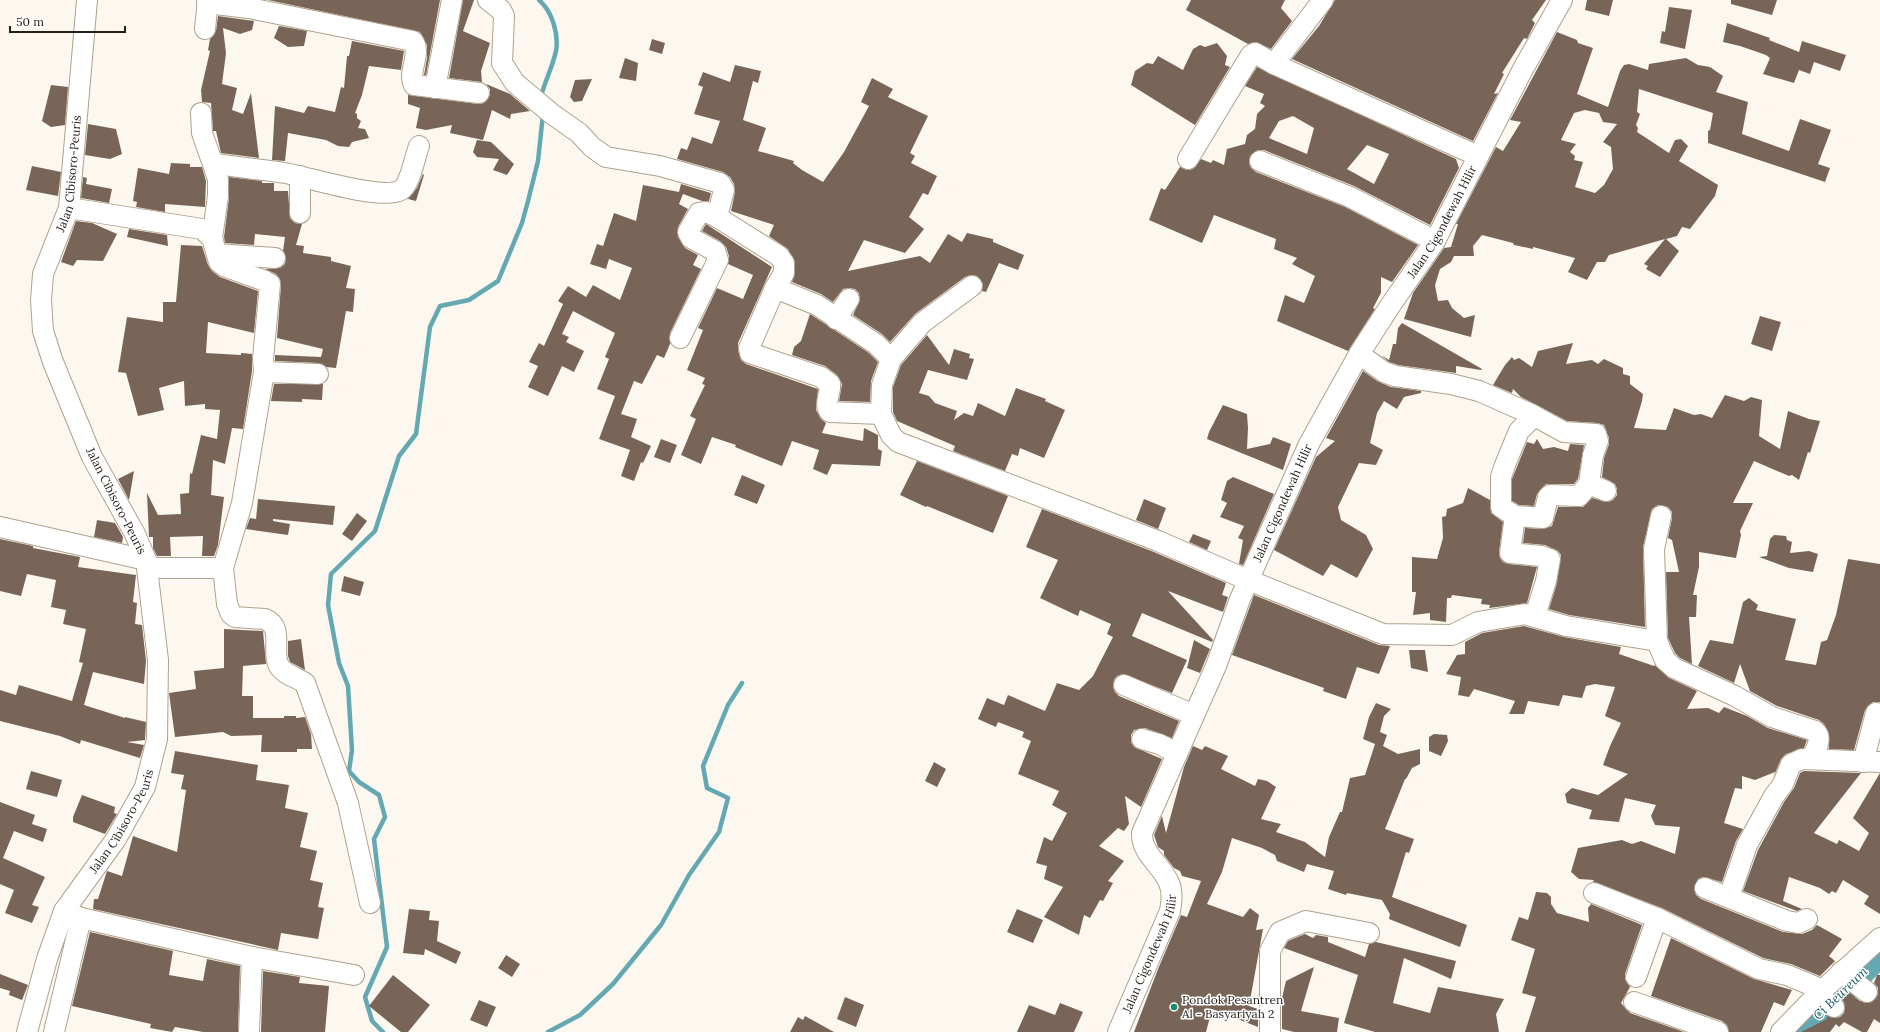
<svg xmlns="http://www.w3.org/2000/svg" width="1880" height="1032" viewBox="0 0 1880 1032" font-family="Lora,serif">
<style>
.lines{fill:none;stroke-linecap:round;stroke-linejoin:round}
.stream{stroke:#64a9b2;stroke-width:4.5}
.river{stroke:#64a9b2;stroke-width:28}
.building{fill:#796558;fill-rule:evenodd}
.minor-casing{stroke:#aea18d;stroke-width:22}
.minor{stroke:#fff;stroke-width:20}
.poi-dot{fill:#138b6d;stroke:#fff;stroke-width:1.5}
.labels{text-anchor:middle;stroke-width:3;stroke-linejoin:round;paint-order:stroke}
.street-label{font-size:12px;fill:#231e17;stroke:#fff}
.poi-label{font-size:12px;fill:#231e17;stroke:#fff;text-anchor:start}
.water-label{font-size:13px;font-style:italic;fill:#1e5960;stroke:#fff}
</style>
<rect width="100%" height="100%" fill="#fdf8ef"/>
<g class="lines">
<!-- stream -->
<path class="stream" d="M539,0C552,11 559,34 556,51C553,65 546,79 542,93V99
M383,1032L372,1021L365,997L387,947L374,839L385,817L379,795L359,782L349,771L352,750L348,686L339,663L328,605L331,574L375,531L399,456L416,434L430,327L440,306L469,300L498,281L522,223L528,201L538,161L543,114
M548,1032L580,1015L613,984L661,925L689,875L719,832L728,798L707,788L703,766L728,705L742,683"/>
<!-- river -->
<path class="river" d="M1799,1032L1880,953"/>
</g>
<!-- building -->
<path class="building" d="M268,0H440L426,75H424L427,58V45L420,32Z
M463,0H474L463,31L490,43L481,71L482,82L449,78Z
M1191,0H1285L1281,8L1292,21L1271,49L1256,42L1248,44L1186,10Z
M1335,0H1546L1532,20L1535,23L1527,39L1524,38L1502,73L1504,74L1494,94L1498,93L1473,141L1292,59L1319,26Z
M1587,0H1613L1609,16L1585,10Z
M1731,0H1777L1772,15L1731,4Z
M1669,7L1692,10L1685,49L1660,43L1662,31L1665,32Z
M218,16L254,21L252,30L240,34L223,28L226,53L222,84L237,88L232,110L243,114L251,93L259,158L221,153L216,131H213L211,103L202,102L201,90L210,51L208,50L210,39L216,31Z
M1727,23L1770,38L1769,40L1799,52L1802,41L1846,55L1840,71L1814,62L1810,74L1799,70L1794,83L1763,74L1770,58L1766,55L1740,46L1723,42Z
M279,26L307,31L304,46L288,47L274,38Z
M1557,32L1577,40L1578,43L1593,48L1577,94L1608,107L1620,71L1624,65L1629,64L1648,70L1649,64L1686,58L1698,65L1710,67L1723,76L1716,92L1748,102L1742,134L1789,151L1800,119L1831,130L1818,164L1830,168L1825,182L1708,143V131L1710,130L1713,113L1639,89L1637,112L1640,114L1636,125L1638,128L1637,132L1669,153L1675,140L1681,139L1688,146L1679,161L1718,185L1715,196L1690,229L1682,227L1677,236L1666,239L1679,251L1660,277L1646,269L1648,266L1644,264L1665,239L1609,255L1605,262H1597L1587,280L1568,272L1575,258L1533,247V249L1514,245L1513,243L1482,235L1473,246L1474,256H1454L1451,262L1440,269L1435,285L1438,301L1448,300L1452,308L1464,318L1475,315L1471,337L1404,319L1413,293L1444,248L1451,247L1458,224H1456L1496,147L1503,151L1521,122L1510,120ZM1585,110L1599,113L1603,122L1617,124L1603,142L1611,147L1613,169L1604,185L1595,193L1575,187L1583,162L1574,160L1575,156L1570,152L1576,144L1561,140L1574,113Z
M652,39L665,43L662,54L649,50Z
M352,41L404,51L401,70L369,66L362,95L355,113L357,114V118L361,121L358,128L365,129L369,138L352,142L349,147L338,146L326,140L288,133L285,161L272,160L275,106L304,113L308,106L335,112L341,87L344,88L347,56H349Z
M1217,43L1227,56L1225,65L1230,67L1195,125L1131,85L1135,71L1147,63L1153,64L1158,56L1183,70L1193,49L1200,45L1205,47Z
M625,58L638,63L636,81L619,78Z
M735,65L761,71L758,83L753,81L743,120L766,128L758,151L794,161L793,163L802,170L823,182L844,152L869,106L861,102L872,78L893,89L888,97L928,116L910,153L915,156L911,163L937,176L928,195L923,193L909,217L924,229L905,253L864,240L848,271L920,256L930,263L948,234L962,242L967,233L993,239V242L1024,255L1018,270L999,263L986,292L982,291L983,284L977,276L971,275L965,277L915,314L890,342L882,334L853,315L860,300L859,293L855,289L849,288L843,289L833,302L821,294L792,282L795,273V263L788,249L769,236L774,225L731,211L735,192L734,184L730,177L723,172L677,159L681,148L687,150L692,137L712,144L720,121L694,114L703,87L698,85L703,72L730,82Z
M1257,67L1456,159L1459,168L1430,225L1354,186L1264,150H1258L1250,156L1249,163L1251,168L1256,172L1345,207L1418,245L1392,282L1381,277V293L1373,308L1375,309L1348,351L1277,321L1285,295L1304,303L1315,276L1292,264L1297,258L1274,249L1276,239L1214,215L1202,243L1149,220L1161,188L1165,190L1180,167L1187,170L1193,169L1201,159L1211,163L1213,160L1224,165L1227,149L1245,144L1247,135L1255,129L1257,114L1265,106L1260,103L1264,94L1245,86ZM1293,116L1314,128L1307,154L1269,138L1279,121ZM1367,145L1389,154L1374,184L1347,169Z
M592,79L582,101L574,102L570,97L575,80Z
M486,84L510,94L530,111L511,114L510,119L492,110L483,140L450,133L452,125L426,130L416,128L420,108L408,104V95L478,104L484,103L490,95V89Z
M51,85L68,87L65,125L51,127L42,121Z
M88,124L116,129L122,154L110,159L85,155Z
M477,140L491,142L514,164L507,175L493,170L499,159L477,157L473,152Z
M171,163L190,164V167H202L206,181L205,207L165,204V212L136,207L137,202L133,201L138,168L169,174Z
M32,166L61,172L58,196L26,190Z
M423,174L424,175L416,201L408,199L417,188Z
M83,177L87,178L86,184L112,189L109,203L81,198Z
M229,177L262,181V183H274V191H288L290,218L295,223L302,224L296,245L304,246L303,253L331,257V261L351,266L346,288L355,289L353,312L346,311L336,368L326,367L318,363L275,361V355L321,357L323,349L277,338L281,285L280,279L276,274L265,269L280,268L285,264L286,258L283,251L285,237L255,234L254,245L225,243L224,237L229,198Z
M681,184L711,193L709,201H702L683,194L679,204L688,209L678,227V237L685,248L698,255L693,265L701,269L670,333V344L664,358L657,355L642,384L634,381L621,414L637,419L631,437L651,446L643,463L641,462L634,481L621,476L630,450L599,439L615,396L597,389L609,359L605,357L615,333L573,311L562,334L569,337L566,342L584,351L574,372L562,366L548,396L528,387L538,366L529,362L539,343L544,346L563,304L558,301L568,286L586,297L593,285L620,300L632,268L609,259L606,269L590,264L597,244L603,246L614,213L636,221L643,185L679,192Z
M76,221L92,223L117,234L103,261L77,260L73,266L61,262Z
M706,224L772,267L738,343V350L741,360L746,364L818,389L816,410L821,419L826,423L822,433L863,441L864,428L878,435V449L882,451L880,466L832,464L827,475L813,469L819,450L792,441L782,466L735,447L736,445L712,437L701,464L681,455L696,419L690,416L705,385L702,384L705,378L687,370L703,330L698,328L717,288L743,299L753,275L728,264L729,256L726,247L720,241L702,231Z
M129,229L167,235L168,246L127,237Z
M181,245L202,246L208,265L212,271L220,277L258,291L254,333L208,322L206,353L241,355V353L252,354V371L243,429L232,428L225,464L213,460L211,495L224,497L218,545L214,556H202L203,536L170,537L171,556H157L153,548V537H149L147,493L158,515L181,514L180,494L189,493L190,473L192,474L201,435L217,439L220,410L205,409V404L185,406L184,381L159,388L164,410L138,416L126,373L118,372L127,317L163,322V302H176Z
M810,314L869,353L878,362L871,381L870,402L839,401L842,384L837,375L825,366L792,355L794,347L801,341Z
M1760,316L1781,322L1772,351L1751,344Z
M1402,323L1482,369L1481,370L1456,366V373L1398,365L1389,362L1381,355L1389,360L1393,344H1396L1398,328Z
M927,335L949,365L954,349L970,354L969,358L974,359L967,380L928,370L919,393L929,396L935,403L957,411L954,420L964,413L973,416L978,403L1005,416L1016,388L1046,399L1045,401L1065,410L1044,458L1020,448L1018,456L1012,454L1005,471L953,451L955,446L897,421L893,412V387L901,365Z
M1573,343L1566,364L1592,360L1598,364L1604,359L1623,368V374L1630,376V384L1643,394L1642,401L1634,428L1666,430L1674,408L1694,415L1701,414L1712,418L1725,395L1744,401L1751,397L1762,400L1759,436L1780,449L1788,411L1809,419L1820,421L1810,453L1808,452L1799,480L1792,475L1789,476L1754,461L1733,503H1753L1740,531L1741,535L1736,558L1699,552V567L1693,595H1697L1696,617H1689L1692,664L1680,658L1675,653L1668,638L1666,572H1679L1672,540L1668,538L1672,518V512L1668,507L1658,505L1652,509L1643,547L1645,627L1569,615L1549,609L1557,583L1561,555L1558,551L1545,545L1523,543L1525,528L1543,529L1552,526L1558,507H1583L1592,498L1608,502L1613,500L1617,495V489L1615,484L1602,477L1604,458L1609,444V438L1604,425L1597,423L1567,421L1521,397L1513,389L1512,393L1493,385L1505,365L1512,357L1514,360L1519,358L1532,367L1538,351Z
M1363,371L1377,381L1391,387L1421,391V393L1404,397L1397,409L1384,401L1377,413L1370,443L1383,450L1376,465L1359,463L1338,507L1341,520L1366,535L1373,549L1357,578L1331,564L1323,576L1274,550L1316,457L1335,441L1326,438Z
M274,384H323L322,400L302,399V402L271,401Z
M1223,405L1247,414L1248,428L1247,449L1270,444L1273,437L1291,444L1283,470L1207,439L1209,432Z
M661,439L677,445L670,463L654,457Z
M1537,439L1543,449L1554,447L1568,451L1570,444L1584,445L1578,479L1574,484H1546L1537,494L1534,506L1519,505L1512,501V479L1527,442L1534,444Z
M917,461L1008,496L993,533L927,506L926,507L900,495Z
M134,471L129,500L118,479Z
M742,475L765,485L757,504L734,495Z
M1233,477L1274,494L1243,565L1239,564L1243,540L1238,538L1244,526L1220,517L1227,503L1221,500L1227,481Z
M1468,488L1490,500L1491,513L1503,522L1499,552L1500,558L1503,562L1509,564L1537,567L1527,603L1489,608L1490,605L1481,604L1482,599L1452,595L1451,598H1447L1446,622L1430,620V613L1413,615L1416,592H1412V557L1437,559L1443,538L1442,517L1446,516L1447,509L1463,503Z
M258,499L335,506L333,525L273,519V521L290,524L288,535L246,529L250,518L256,519Z
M1144,499L1166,508L1158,529L1136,520Z
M1042,509L1154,552L1226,583L1222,595L1228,597L1223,612L1168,591L1213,640L1212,642L1142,613L1132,636L1187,660L1172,693L1123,674L1117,676L1114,680L1113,687L1115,692L1119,696L1179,721L1172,738L1145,728L1134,730L1131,735V742L1134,747L1162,759L1141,807L1125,796L1129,824L1124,831L1118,828L1099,846L1124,861L1108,881L1113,883L1103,901L1100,900L1090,918L1084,915L1079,935L1044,917L1063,887L1044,879L1047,866L1036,863L1044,837L1052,841L1067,813L1052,805L1059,791L1018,774L1031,741L1022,737L1024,732L998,722L996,727L978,719L987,698L1004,705L1008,695L1045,711L1057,683L1079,690L1093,676L1113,637L1107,634L1111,624L1080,610L1078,616L1040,598L1058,560L1026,547Z
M357,513L367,521L352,541L342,534Z
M97,520L115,523L123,537L122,543L94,537Z
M1193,534L1211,541L1207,550L1189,542Z
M1774,535L1786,536L1787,540L1792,542L1790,553L1809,551L1818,554L1813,572L1789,568L1759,557L1767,556L1770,539Z
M0,539L33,546V548L80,557L78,567L136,575L133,602L137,603L135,624L142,625L146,661L144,684L93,672L84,705L125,718V717L146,722L145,740L127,742L144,745L140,758L81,740L80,744L60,736L0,721V690L16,695L19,685L72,701L83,663L79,662L86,629L63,624L66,610L51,607L56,580L27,574L21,596L0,591Z
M1848,559L1880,564V702H1873L1865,710L1854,750L1829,749V734L1824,724L1819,720L1777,706L1750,691L1740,664L1734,683L1698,666L1710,640L1733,644L1743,602L1749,598L1758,605L1756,610L1796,619L1785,660L1816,665L1821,642L1827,640L1836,615Z
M344,576L364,582L360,596L341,591Z
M1254,595L1379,645L1390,646L1379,674L1357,667L1346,699L1323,691L1324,688L1232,655Z
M1524,626L1564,637L1621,647L1619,654L1654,666L1655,665L1669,678L1697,691L1687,709L1708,708L1719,713L1724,707L1747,716L1768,728L1807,740L1804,748L1786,754L1781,759L1773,778L1775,772L1755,780L1742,776V789L1735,788L1724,823L1743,829L1736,841L1722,882L1703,877L1698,879L1694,889L1696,895L1701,899L1783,932L1802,934L1812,930L1817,925L1842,939L1829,956L1835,961L1820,976L1791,964L1763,958L1662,908L1593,882L1594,880L1579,879L1571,872L1578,848L1622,840L1632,844L1641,841L1675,854L1680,827L1655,825L1651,816L1656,805L1625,798L1619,822L1589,819L1592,810L1567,803L1565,794L1572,788L1598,795L1628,774L1603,765L1610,746L1621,723L1605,716L1615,687L1595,684L1586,686L1582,698L1563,695L1559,706L1528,701L1524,714H1509L1515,701L1474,689L1469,697L1458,695L1461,677L1446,674L1457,655L1465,654V642L1482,633Z
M224,629L263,631L266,664L243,666L242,696H253V718H284V716H296V718L305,717L311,734L312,749H297V752H261L262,735L231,736L223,732L175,737L169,693L196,689L194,671L224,668Z
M301,639L305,670L290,662L288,656V641Z
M1194,640L1210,649L1200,673L1187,668Z
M1409,650H1425L1428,672L1411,668Z
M1376,703L1391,709L1384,716L1380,732L1387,735L1383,746L1398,754L1420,749V764L1412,768L1406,779H1405L1385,829L1414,839L1409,853L1406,852L1392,897L1467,925L1460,947L1389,919L1390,914L1382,900L1347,893L1346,895L1328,889L1334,871L1307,864L1304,872L1277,861L1275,855L1262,848L1232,838L1222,872L1207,904L1243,917L1250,908L1259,915L1256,930L1263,929L1249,1006L1258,1009V1027L1212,1009L1206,1032H1134L1158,969L1181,915L1187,917L1201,881L1182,876L1180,871L1174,868L1164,855V851L1158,847L1154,835L1162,816L1166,833L1184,767L1193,746L1202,750L1205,746L1228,756L1221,769L1255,786L1258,779L1267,781L1276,787L1261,819L1281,824L1276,832L1305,842L1325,857L1329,837L1340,812H1342L1350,778L1365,775L1375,744L1363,739L1369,717Z
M1434,734L1447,735L1448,741L1441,756L1429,751V737Z
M175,751L258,765L256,780L289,785L285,808L308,813L300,847L317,851L310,880L323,883L318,907L324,908L318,939L281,933L278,950L93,909L94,899H98L107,871L122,876L133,836L177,852L186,790L181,789L184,775L171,773Z
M934,762L946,769L937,787L925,781Z
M31,771L62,780L57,797L26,789Z
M1804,771L1861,773L1814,833L1837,844L1839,840L1859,851L1869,833L1853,818L1880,773V914L1864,904L1869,896L1843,880L1836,893L1832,891L1829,894L1820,888L1789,877L1783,901L1802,909L1797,911L1743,891L1758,850L1784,802L1794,788L1800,773Z
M82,795L115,807L114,813L117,814L105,834L73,822V817Z
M0,802L35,815L32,824L47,829L43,842L14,831L3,858L45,877L32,905L39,907L32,923L5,913L14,890L0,884Z
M1536,892L1547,893L1551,897V904L1557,913L1589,922L1588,908L1591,904L1642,925L1625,974V979L1630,987L1621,1003L1630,1013L1684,1032H1525L1536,997L1522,993L1535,949L1511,940L1519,917L1528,920Z
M409,909L430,911L429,920L439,921L437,941L461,952L456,964L425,949L424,955L403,953Z
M1017,909L1043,920L1033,943L1007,932Z
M90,932L173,951L169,975L203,981L207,959L240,966L238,1032H203L175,1027L172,1032L150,1028L151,1024L72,1006Z
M1305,934L1313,938L1316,935L1328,937V942L1365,957L1369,944L1376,942L1456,961L1451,979L1404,958L1393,1003L1430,1013L1438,987L1504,999L1496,1014L1499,1032H1375L1344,1023L1358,975L1284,948L1288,941Z
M1671,938L1754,979L1792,990L1784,1006L1774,1002L1761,1032H1729L1727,1025L1722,1021L1651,996Z
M506,955L520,964L512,977L498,968Z
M1314,967L1301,1011L1339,1018L1337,1032H1294L1282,1029V998L1286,981Z
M263,971L300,977L299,983L329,986L325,1032H261Z
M0,974L28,985L22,1000L9,995L10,991L0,988Z
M393,975L430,1005L408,1032H401L369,1006Z
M1877,975H1880V1023L1874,1019L1867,1032H1862L1844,1022L1839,1027L1836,1024L1830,1032H1801L1827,1019V1016L1833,1018L1840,1017L1844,1013L1845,1007L1844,1001L1839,997L1840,995L1843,997L1848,992L1860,1001L1866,1003L1872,1002L1878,994V988L1874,983Z
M845,997L864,1005L856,1027L837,1019Z
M479,1000L496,1007L487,1027L470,1020Z
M1060,1003L1083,1012L1074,1032H1017L1029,1005L1055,1015Z
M805,1016L834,1032H790L798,1017L803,1020Z"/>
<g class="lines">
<!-- minor casing -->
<g class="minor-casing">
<g id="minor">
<path d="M488,0L501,10L504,16L502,63L515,83L552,114L579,133L592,147L606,157L660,166L720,183L724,190L717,217L779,256L784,263V273L775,288L749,348L750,353L821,377L830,384V388C829,395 824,406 830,412L881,414"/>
<path d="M207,3L249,8L413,41C422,54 407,72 414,85L479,93"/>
<path d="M205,29L208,0"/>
<path d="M1274,64L1323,0"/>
<path d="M435,88L452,0"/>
<path d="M201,113L202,133L218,179V196L212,238"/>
<path d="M1188,159L1251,55L1255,53L1274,64L1478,156"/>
<path d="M1260,161L1350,197L1435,241"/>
<path d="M213,163C237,168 261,169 285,173C308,177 382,201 401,190C410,185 415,156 419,146"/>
<path d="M69,208L202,229L212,238L219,262L224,266L265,281L270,284L263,359L264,372L242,503L223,568L227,604L231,614L235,617L265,619C284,627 272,649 278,664C282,674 296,677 305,683L348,803L370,903"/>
<path d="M300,213V176"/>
<path d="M217,254L275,258"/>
<path d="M972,286L922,323L891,359L882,385L881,414L891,435L898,442L1158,541L1248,580L1383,634L1452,635L1478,622L1525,614L1566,626L1657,641"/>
<path d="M775,288L817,305L876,344L891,359"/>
<path d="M836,319L849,299"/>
<path d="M680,338L718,260L715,251L691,238L688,232L699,213L706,212L717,217"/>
<path d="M1359,354L1384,372L1395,376L1451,384L1479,391L1531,414L1564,432L1596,434L1598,441L1593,455L1589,484L1579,496L1550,495L1548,497L1543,518L1515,516L1510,553L1541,556L1550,559L1546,581L1535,616"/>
<path d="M264,372L318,374"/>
<path d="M1589,484L1606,491"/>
<path d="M1515,516L1501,507V477L1505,465L1519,431L1534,416"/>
<path d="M1661,516L1654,549L1657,641L1665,660L1674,668L1735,696L1772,717L1815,731C1823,738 1816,752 1810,759"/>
<path d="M0,527L146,560"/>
<path d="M148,568H223"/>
<path d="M1124,685L1194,715"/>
<path d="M1142,739L1159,744L1177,753"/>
<path d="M1863,762L1876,713"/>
<path d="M1705,888L1787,921L1798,923L1807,919"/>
<path d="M1594,893L1657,918L1759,969L1787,975L1823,990"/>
<path d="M1729,897L1747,845L1774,796L1783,784L1791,764L1802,759L1880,762"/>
<path d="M64,911L81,918L252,957L354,975"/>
<path d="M1841,972L1867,992"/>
<path d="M1636,977L1657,918"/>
<path d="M1816,996L1834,1007"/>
<path d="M1634,1002L1718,1032"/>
<path id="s1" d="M27,1032L47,959L64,911L116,839L145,787L157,739L158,660L146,560L135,534L92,457L53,362L43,331L41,300L43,274L69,208L87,0"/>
<path d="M54,1032L81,918"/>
<path d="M249,1032L252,957"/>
<path id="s2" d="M1118,1032L1170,911C1172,901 1173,892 1169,883C1162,865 1141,854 1142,833L1216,666L1240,599L1309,444L1359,354L1390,306L1435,241L1523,69L1562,0"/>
<path d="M1270,1032V951L1280,932L1306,921L1369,933"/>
<path d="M1781,1032L1816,996L1880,938"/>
</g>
</g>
<!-- minor -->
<use href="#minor" class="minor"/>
</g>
<!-- markers -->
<circle class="poi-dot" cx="1174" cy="1007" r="4"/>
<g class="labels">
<!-- street labels -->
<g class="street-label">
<text dy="4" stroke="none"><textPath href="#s1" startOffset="918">Jalan Cibisoro-Peuris</textPath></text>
<text dy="4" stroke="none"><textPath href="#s2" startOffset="901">Jalan Cigondewah Hilir</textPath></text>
<text transform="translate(116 501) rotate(63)" y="4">Jalan Cibisoro-Peuris</text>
<text dy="4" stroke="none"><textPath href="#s2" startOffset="577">Jalan Cigondewah Hilir</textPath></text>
<text dy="4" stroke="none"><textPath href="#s1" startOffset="234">Jalan Cibisoro-Peuris</textPath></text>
<text dy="4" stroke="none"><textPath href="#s2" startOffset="85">Jalan Cigondewah Hilir</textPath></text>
</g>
<!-- poi labels -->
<g class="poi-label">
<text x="1182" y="1004">Pondok Pesantren<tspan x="1182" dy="14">Al - Basyariyah 2</tspan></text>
</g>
<!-- water labels -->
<g class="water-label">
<text transform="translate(1840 993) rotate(-44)" y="5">Ci Beureum</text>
</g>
</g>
<!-- scale -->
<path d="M10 26v6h115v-6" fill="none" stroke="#231e17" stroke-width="2"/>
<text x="16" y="26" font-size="12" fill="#231e17" stroke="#ffffff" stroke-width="3" paint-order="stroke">50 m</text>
</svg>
